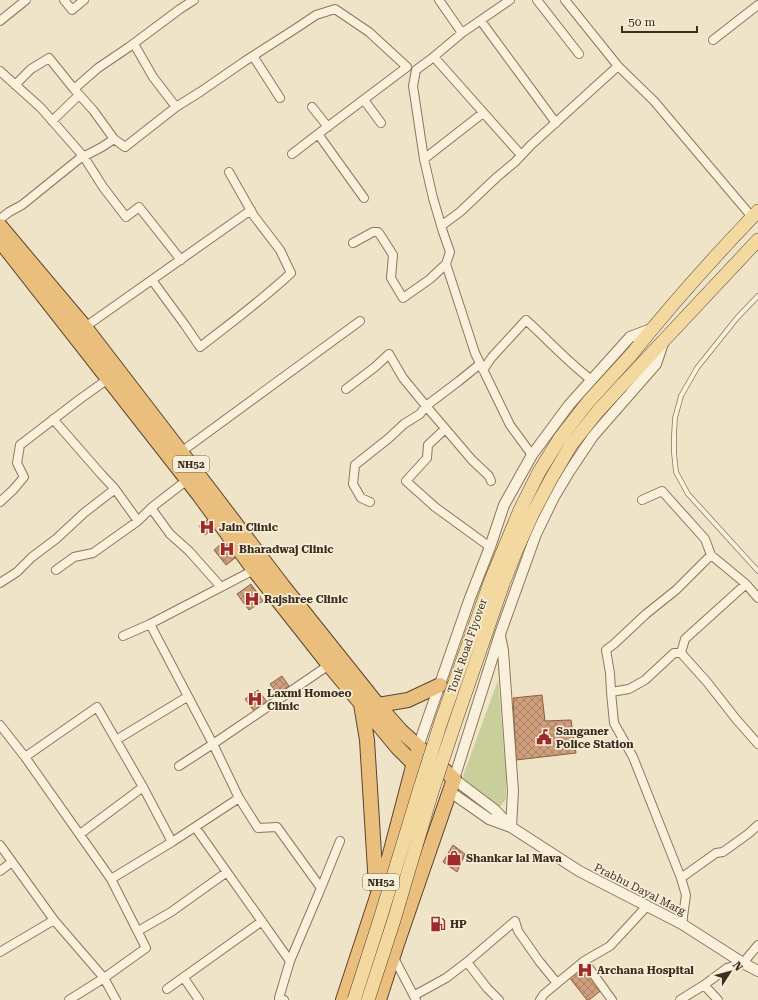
<svg xmlns="http://www.w3.org/2000/svg" width="758" height="1000" viewBox="0 0 758 1000" font-family="'Roboto Serif',serif">
<style>
.green{fill:#c9cf9b}
.building{fill:url(#building-cross-hatch);stroke:#8d5f41}
.lines{fill:none;stroke-linecap:round;stroke-linejoin:round}
.service-casing{stroke:#8d765c;stroke-width:5.5}
.minor-casing{stroke:#8d765c;stroke-width:10}
.tertiary-casing{stroke:#8d765c;stroke-width:12}
.primary-casing{stroke:#5b4430;stroke-width:14}
.trunk-casing{stroke:#5b4430;stroke-width:16}
.service{stroke:#faf1dc;stroke-width:4}
.minor{stroke:#faf1dc;stroke-width:8}
.tertiary{stroke:#faf1dc;stroke-width:10}
.primary{stroke:#f3d9a0;stroke-width:13}
.trunk{stroke:#eabe7c;stroke-width:14}
.primary-bridge-casing{stroke:#5b4430;stroke-width:14;stroke-linecap:butt}
.primary-bridge{stroke:#f3d9a0;stroke-width:13}
.labels{text-anchor:middle;stroke-width:3.5;stroke-linejoin:round;paint-order:stroke}
.shield{fill:#f7eed8;stroke:#756857;stroke-width:1}
.shield-label{font-size:10px;font-weight:bold;fill:#3d2e20}
.poi-label{font-size:11px;font-weight:bold;fill:#3d2e20;stroke:#f7eed8;text-anchor:start}
.street-label{font-size:11px;fill:#3d2e20;stroke:#f7eed8}
</style>
<defs>
<pattern id="building-cross-hatch" width="8" height="8" patternUnits="userSpaceOnUse"><rect width="8" height="8" fill="#cf9f7d"/><path d="M0 0l8 8M0 8l8-8" fill="none" stroke="#a98266"/></pattern>
</defs>
<rect width="100%" height="100%" fill="#f0e4c8"/>
<!-- green -->
<path class="green" d="M498,680L506,775V799L499,808L465,784L463,776Z"/>
<!-- building -->
<path class="building" d="M211,517L218,526L205,535L199,526Z
M228,538L240,554L226,565L214,550Z
M251,584L263,601L249,610L237,594Z
M282,676L289,686L277,694L270,684Z
M258,690L267,702L254,711L245,699Z
M542,695L545,721L571,720L576,753L516,760L513,698Z
M453,845L465,854L457,872L443,862Z
M584,961L603,989L589,1000H587L569,977Z"/>
<g class="lines">
<!-- service casing -->
<g class="service-casing">
<path id="service" d="M758,296L737,318L697,368L681,396L675,418L674,435V453L676,472L688,494L758,571"/>
</g>
<!-- minor casing -->
<g class="minor-casing">
<path id="minor" d="M64,0L72,10L84,0
M439,0L462,33
M537,0L579,54
M565,0L618,66L654,101L752,217
M0,21L26,0
M481,21L556,123
M713,40L758,5
M134,44L153,77L176,107
M253,56L280,98
M434,57L521,155
M0,71L41,108L84,157L103,187L126,217L139,207L181,260
M15,85L31,69L49,58L74,89L98,68L129,47L180,9L194,0
M74,89L93,110L114,139
M364,100L381,123
M312,107L328,127
M52,121L79,95
M292,154L318,134
M424,159L483,113
M0,219L9,212L22,205L79,159L102,147L114,139L125,147L176,107L200,92L245,61L295,29L316,15L335,9L369,32L407,67L318,134L364,198
M441,226L460,212L497,177L515,162L531,145L618,66
M353,243L373,232H378L381,236L393,255L391,278L403,298L430,279L446,264L450,252L443,232L433,198L424,159L413,86L416,70L431,59L462,33L510,0
M446,264L475,353L510,425L532,455
M152,280L185,325L200,347C231,323 262,300 291,273L280,250L254,216L229,172
M85,327L251,210
M483,370L492,357L526,320C547,339 566,360 589,378
M346,389L375,367L389,354L403,378L426,406L472,460L489,476L491,481
M445,429L428,445L427,458L406,481L435,507L490,547
M181,452L360,321
M115,489L138,521
M642,500L662,491L705,539L711,555L746,584L758,598
M0,502L13,490L24,477L17,463L20,445L80,399L108,379
M370,502L361,498L353,484L355,465L389,438L404,424L420,414L426,406L459,381L480,364
M151,508L170,534L189,551L221,587
M56,570L74,557L93,553L138,521L151,508L187,480
M0,583L17,572L32,557L56,539L84,513L115,489L101,474L53,419
M123,636L150,624
M681,653L685,639L746,584
M611,692L629,689L645,680L674,653H681L707,682L736,719L758,744
M0,725L25,757L111,879L172,842
M116,740L187,697
M25,757L97,707L143,787L172,842L195,827L290,961L279,998L284,1000
M179,766L213,744L150,624L254,570
M239,798L258,828L277,827L321,888L290,961
M195,827L239,798L213,744L329,665
M80,834L143,787
M0,845L54,920L104,978L69,1000
M0,871L12,862
M681,878L716,853L723,852L748,834L758,825
M111,879L146,948L104,978L116,1000
M321,888L340,841
M682,924L686,895L681,878L633,757L614,723L611,692L610,673L606,650L614,644L646,614L676,590L711,555
M138,931L171,912L227,872
M0,952L54,920
M393,956L416,1000
M584,961L612,1000
M467,962L515,921L518,931L539,961L557,983
M184,978L199,1000
M704,985L718,1000
M167,989L262,921
M415,995L446,978L467,962L487,988L499,1000
M540,1000L544,994L584,961L610,946L647,906
M680,1000L704,985L727,968L743,963L758,945"/>
</g>
<!-- tertiary casing -->
<g class="tertiary-casing">
<path id="tertiary" d="M500,636L503,651L513,791L511,827
M418,747L470,598L490,547L504,505L532,455L569,405L630,337L651,329
M449,791L489,819L511,827L579,871L682,924L743,963L758,971
M511,827L495,810L454,779L500,634L536,534L554,497L569,472L593,436L656,364L663,343"/>
</g>
<!-- primary casing -->
<g class="primary-casing">
<path id="primary" d="M631,355C671,305 714,257 758,211
M622,385L758,240"/>
</g>
<!-- trunk casing -->
<g class="trunk-casing">
<path id="trunk" d="M0,226L85,327L181,452L283,586L378,705L401,731L454,779L397,944L379,1000
M0,241L199,495L254,570L329,665L397,747L413,763L434,780
M361,704L367,740L376,886
M378,705L408,700L440,685
M343,1000L377,897L390,854L416,755"/>
</g>
<!-- service -->
<use href="#service" class="service"/>
<!-- minor -->
<use href="#minor" class="minor"/>
<!-- tertiary -->
<use href="#tertiary" class="tertiary"/>
<!-- primary -->
<use href="#primary" class="primary"/>
<!-- trunk -->
<use href="#trunk" class="trunk"/>
<!-- primary-bridge casing -->
<g class="primary-bridge-casing">
<path id="primary-bridge" d="M354,1000L381,916L420,788L441,722L491,580L520,510L539,472L560,438L588,402L631,355
M368,1000L394,920L432,792L454,726L503,584L516,551L532,515L551,479L571,445L598,411L622,385"/>
</g>
<!-- primary-bridge -->
<use href="#primary-bridge" class="primary-bridge"/>
</g>
<!-- icons -->
<defs>
<g id="hospital-bare" transform="scale(1.2)"><path d="M-5-5h3v3.5h4V-5h3V5h-3V1.5h-4V5h-3Z" fill="#9e2a2b" stroke="#f7eed8" stroke-width="2.5" paint-order="stroke"/></g>
<g id="civic-bare" transform="scale(1.2)"><path d="M-.6-6.5H3V-4.5H.6V-3L4-1V1h2V6H-6V1h2V-1L-.6-3ZM-1.2 2.5V6h2.4V2.5Z" fill="#9e2a2b" stroke="#f7eed8" stroke-width="2.5" paint-order="stroke"/></g>
<g id="shop-bare" transform="scale(1.2)"><path d="M-5-2.5h2.3a2.7 3.5 0 0 1 5.4 0H5L5.5 6h-11ZM-1.5-2.5h3a1.5 2.3 0 0 0-3 0Z" fill="#9e2a2b" stroke="#f7eed8" stroke-width="2.5" paint-order="stroke"/></g>
<g id="fuel-bare" transform="scale(1.2)"><path d="M-5.5-6h7V0h2V4h1.3V-2.5L3-4.5l.8-.8L6-3V5H2.5V1h-1V6h-7ZM-4.2-4.7v3.2H.2V-4.7Z" fill="#9e2a2b" stroke="#f7eed8" stroke-width="2.5" paint-order="stroke"/></g>
</defs>
<g fill-rule="evenodd">
<use href="#hospital-bare" x="207" y="527"/>
<use href="#hospital-bare" x="227" y="549"/>
<use href="#hospital-bare" x="252" y="599"/>
<use href="#hospital-bare" x="255" y="699"/>
<use href="#civic-bare" x="544" y="737"/>
<use href="#shop-bare" x="454" y="858"/>
<use href="#fuel-bare" x="438" y="924"/>
<use href="#hospital-bare" x="585" y="970"/>
</g>
<g class="labels">
<!-- shield labels -->
<g class="shield">
<rect x="173" y="456" width="36" height="16" rx="3"/>
<rect x="363" y="874" width="36" height="16" rx="3"/>
</g>
<g class="shield-label">
<text x="191" y="468">NH52</text>
<text x="381" y="886">NH52</text>
</g>
<!-- poi labels -->
<g class="poi-label">
<text x="219" y="531">Jain Clinic</text>
<text x="239" y="553">Bharadwaj Clinic</text>
<text x="264" y="603">Rajshree Clinic</text>
<text x="267" y="697">Laxmi Homoeo<tspan x="267" dy="13">Clinic</tspan></text>
<text x="556" y="735">Sanganer<tspan x="556" dy="13">Police Station</tspan></text>
<text x="466" y="862">Shankar lal Mava</text>
<text x="450" y="928">HP</text>
<text x="597" y="974">Archana Hospital</text>
</g>
<!-- street labels -->
<g class="street-label">
<text transform="translate(467 646) rotate(-71)" y="4">Tonk Road Flyover</text>
<text transform="translate(640 889) rotate(27)" y="4">Prabhu Dayal Marg</text>
</g>
</g>
<!-- north arrow -->
<g transform="translate(730 972) rotate(54)" stroke="#f7eed8" stroke-width="3" paint-order="stroke">
<path d="M0-3L7 15L0 10L-7 15Z" fill="#3d2e20"/>
<text y="-6" font-size="11" font-weight="bold" text-anchor="middle" fill="#3d2e20">N</text>
</g>
<!-- scale -->
<path d="M622 26v6h75v-6" fill="none" stroke="#3d2e20" stroke-width="2"/>
<text x="628" y="26" font-size="12" fill="#3d2e20" stroke="#f7eed8" stroke-width="3" paint-order="stroke">50 m</text>
</svg>
